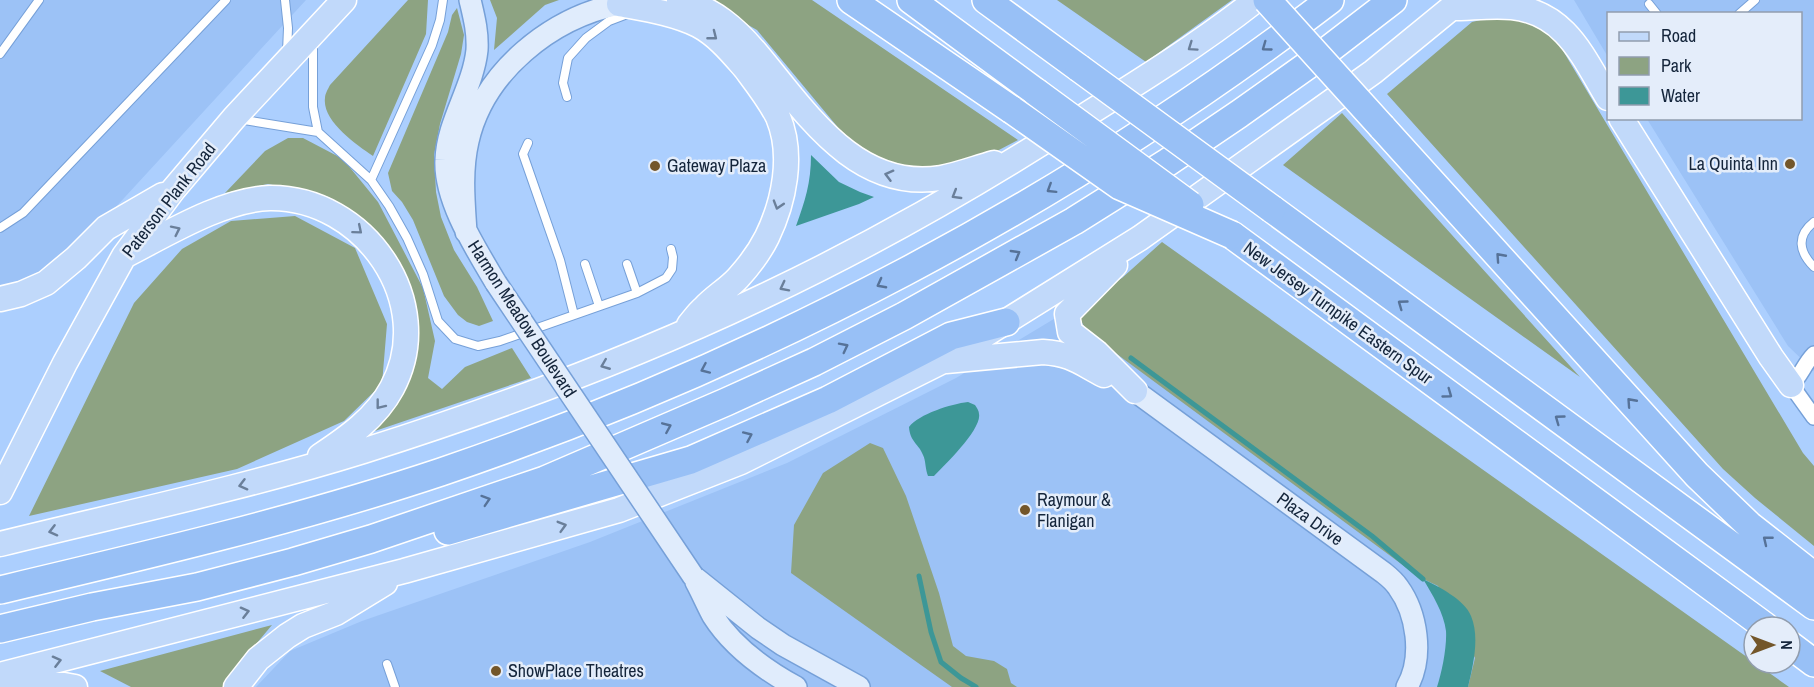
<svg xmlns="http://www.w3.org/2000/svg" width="1814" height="687" viewBox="0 0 1814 687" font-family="'Archivo Narrow',sans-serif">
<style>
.built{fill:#9cc2f6}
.green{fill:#8da382}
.water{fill:#3d9797}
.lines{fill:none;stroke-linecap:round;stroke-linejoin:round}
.stream{stroke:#3d9797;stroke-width:5}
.lane-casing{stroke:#76a0d8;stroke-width:10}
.street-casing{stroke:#76a0d8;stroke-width:18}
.secondary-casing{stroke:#76a0d8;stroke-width:24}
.primary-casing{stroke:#fff;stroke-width:27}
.highway-casing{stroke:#fff;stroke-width:30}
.lane{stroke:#fff;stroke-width:8}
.street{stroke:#fff;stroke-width:15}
.secondary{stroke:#e0ecfc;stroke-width:21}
.primary{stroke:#c1d9fa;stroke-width:24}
.highway{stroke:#98c0f6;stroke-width:27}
.secondary-bridge-casing{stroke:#76a0d8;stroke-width:24;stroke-linecap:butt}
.highway-bridge-casing{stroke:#fff;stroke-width:30;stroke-linecap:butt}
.secondary-bridge{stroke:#e0ecfc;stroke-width:21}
.highway-bridge{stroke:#98c0f6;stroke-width:27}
.oneway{stroke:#6a7f9a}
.oneway2{stroke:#567298}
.poi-dot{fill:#73562a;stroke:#e4edfa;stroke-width:2}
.labels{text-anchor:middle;stroke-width:5;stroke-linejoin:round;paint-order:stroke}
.poi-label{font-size:18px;fill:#14253b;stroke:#e4edfa;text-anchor:start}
.street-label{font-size:18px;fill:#14253b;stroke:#e4edfa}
</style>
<rect width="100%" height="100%" fill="#accffe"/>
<!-- built -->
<path class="built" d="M0,0H306L46,283L0,299Z
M1574,0H1814V371L1788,346L1647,119L1800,118V14H1608V57Z
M1122,278L1663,687H256L290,651L362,621L590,542L787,463L956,378Z"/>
<!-- green -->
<path class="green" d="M408,0H428L426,34L373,156C356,144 322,121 325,98C325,94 328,89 330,85Z
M490,0H559L545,5L494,50L497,18Z
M704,0H812L1018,140L976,162L919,169L860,154L757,30Z
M1057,0H1232L1146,62Z
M457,8L464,35L461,54L440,124L434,155L436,192L441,217L454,250L477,287L493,321L479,326L467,322L458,315L444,296L413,220L402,202L392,191L388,173L448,32L452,15Z
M1506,14L1553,34L1803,453L1814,466V546L1755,498L1723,469L1387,94L1472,22Z
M1342,113L1580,377L1283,165Z
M288,138H303L343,159L378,202L423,288L435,341L428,378L442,389L465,367L512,348L531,378L375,431L402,394L417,339L413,298L379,233L329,197L268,184L225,193L265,151Z
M295,216L355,248L387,324L382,384L344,421L237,469L29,516L134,303L182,249L231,221Z
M1162,242L1789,687H1468L1475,658L1438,586L1419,577L1087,332L1078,315L1095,294L1122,278Z
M870,443L883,448L906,496L939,593L953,646L966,656L994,661L1007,669L1011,683L1017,687H952L791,573L794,525L823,473Z
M272,625L231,674L227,687H131L100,671Z"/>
<!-- water -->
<path class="water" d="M811,155L839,182L860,192L874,197L859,204L796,226C805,201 811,183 811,155Z
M968,402L975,405C977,408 979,411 979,414C982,429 945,465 934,476H928C925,469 926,461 923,455C919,444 910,442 909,427C919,414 951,404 968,402Z
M1423,579C1438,586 1465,600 1471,616C1480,637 1473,666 1468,687H1437C1442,672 1447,647 1446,631C1444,613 1432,594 1423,579Z"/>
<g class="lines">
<!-- stream -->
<path class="stream" d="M1131,358L1372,536L1423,579
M919,576L931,632L941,662L961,678L976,687"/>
<!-- lane casing -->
<g class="lane-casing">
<path id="lane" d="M285,0L288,28L287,52
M1649,4L1657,14
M1739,14L1755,0
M313,41V107L318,132
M0,54L39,0
M567,97L563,83L568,58L586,38L609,21L630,13
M238,119L318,132L371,180L389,206L407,238L423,274L438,321L455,339L478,346L500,341L637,293L666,278L672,269L673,257L671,249
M528,143L523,154L560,260L574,315
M371,180L432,45L440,20L443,0
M1814,222C1796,236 1799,252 1814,267
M0,228L23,213L226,0
M585,264L599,306
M627,264L637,293
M387,664L395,687"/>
</g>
<!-- street casing -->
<g class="street-casing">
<path id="street" d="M1814,354C1804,364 1801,376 1791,385L1814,417"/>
</g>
<!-- secondary casing -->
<g class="secondary-casing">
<path id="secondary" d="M470,0C474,17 478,32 477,50C473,88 447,122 446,160C444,200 476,249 496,283
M466,232C464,202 461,171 468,141C484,71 551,18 619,4
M1135,391L1384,573C1389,577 1394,581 1398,587C1417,613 1424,657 1407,687
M693,576L758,628L783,645L859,687
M696,582C702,593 707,605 713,616C732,646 765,670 796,687"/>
</g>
<!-- primary casing -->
<g class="primary-casing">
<path id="primary" d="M679,1C712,7 737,30 757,54C805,111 855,192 941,178C958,175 976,168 994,163
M619,4C645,9 673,13 698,25C717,35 731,52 745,68C757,84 769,99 778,117C794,155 784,202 767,237C760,251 749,266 738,278C728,289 714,297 704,308C698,313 694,319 689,325
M1451,8C1471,8 1492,5 1512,7C1566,13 1583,57 1608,98
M1621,118L1771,357L1791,385
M126,255C167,234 224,199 270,198C364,197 438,302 392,388C376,418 347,438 320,456
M1115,265L1067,314L1070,332L1097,353L1135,391
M0,299L21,294L46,283L76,258L106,228L163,195
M946,361L1043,352C1072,354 1079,362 1104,375
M0,492L65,363L124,256L173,190L234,118L344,0
M0,544C121,514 244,488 363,451C499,408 634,358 764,296C872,245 977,185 1078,120C1139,82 1200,44 1256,0
M0,675L404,571L619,510L741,462L941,362L1140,238L1373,72L1461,0
M5,683H53L75,687
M236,687L258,659L287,636L303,626L336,613L385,583"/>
</g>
<!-- highway casing -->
<g class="highway-casing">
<path id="highway" d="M851,0L1012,110
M911,0L1036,92
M986,0L1079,68
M1382,127L1697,475L1749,525L1814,576
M1272,209L1814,606
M1232,235L1766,627
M448,531L691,460L828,400L951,336L1006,322
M0,590C148,555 297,520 441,472C757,365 1065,203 1330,0
M0,629L92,607L197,587L293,562L371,539L545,480L726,402L814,362L904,316L1074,221L1168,162L1239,114L1315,60L1393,0
M1790,645L1814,663"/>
</g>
<!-- lane -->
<use href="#lane" class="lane"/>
<!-- street -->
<use href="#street" class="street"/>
<!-- secondary -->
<use href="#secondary" class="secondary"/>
<!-- primary -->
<use href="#primary" class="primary"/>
<!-- highway -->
<use href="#highway" class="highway"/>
<!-- secondary-bridge casing -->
<g class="secondary-bridge-casing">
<path id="secondary-bridge" d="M496,283L693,576"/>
</g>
<!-- highway-bridge casing -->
<g class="highway-bridge-casing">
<path id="highway-bridge" d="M1267,0L1382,127
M1079,68L1272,209
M1036,92L1190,205
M1012,110L1120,186L1232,235"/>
</g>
<!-- secondary-bridge -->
<use href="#secondary-bridge" class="secondary-bridge"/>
<!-- highway-bridge -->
<use href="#highway-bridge" class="highway-bridge"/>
</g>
<!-- one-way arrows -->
<defs><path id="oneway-chevron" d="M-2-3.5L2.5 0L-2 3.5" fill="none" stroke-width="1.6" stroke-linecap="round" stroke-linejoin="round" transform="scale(1.5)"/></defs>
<g class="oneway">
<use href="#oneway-chevron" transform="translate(713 36) rotate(38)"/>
<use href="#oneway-chevron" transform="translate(1192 47) rotate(145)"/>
<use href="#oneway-chevron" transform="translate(889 175) rotate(-165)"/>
<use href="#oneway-chevron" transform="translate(956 195) rotate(149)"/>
<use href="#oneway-chevron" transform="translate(778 205) rotate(107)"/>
<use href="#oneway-chevron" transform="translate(176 230) rotate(-26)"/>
<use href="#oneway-chevron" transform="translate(358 230) rotate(40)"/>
<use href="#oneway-chevron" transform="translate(784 287) rotate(153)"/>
<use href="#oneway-chevron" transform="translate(605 365) rotate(158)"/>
<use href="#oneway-chevron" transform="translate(380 405) rotate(128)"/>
<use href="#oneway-chevron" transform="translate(243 485) rotate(165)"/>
<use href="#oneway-chevron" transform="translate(562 526) rotate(-16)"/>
<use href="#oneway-chevron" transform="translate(53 531) rotate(166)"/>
<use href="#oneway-chevron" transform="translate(245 612) rotate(-14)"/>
<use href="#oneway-chevron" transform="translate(57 661) rotate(-14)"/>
</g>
<g class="oneway2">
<use href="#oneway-chevron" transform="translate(1266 47) rotate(144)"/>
<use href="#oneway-chevron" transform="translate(1051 189) rotate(148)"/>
<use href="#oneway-chevron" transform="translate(1016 254) rotate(-30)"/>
<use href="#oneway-chevron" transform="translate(1500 257) rotate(-132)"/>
<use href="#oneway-chevron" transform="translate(881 284) rotate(152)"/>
<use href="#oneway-chevron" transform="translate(1402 304) rotate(-144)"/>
<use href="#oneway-chevron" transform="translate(844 347) rotate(-27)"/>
<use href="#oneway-chevron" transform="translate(705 369) rotate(156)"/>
<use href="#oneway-chevron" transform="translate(1448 394) rotate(36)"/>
<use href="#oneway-chevron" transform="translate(1631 402) rotate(-132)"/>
<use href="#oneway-chevron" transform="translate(1559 419) rotate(-144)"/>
<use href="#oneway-chevron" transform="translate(667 427) rotate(-23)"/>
<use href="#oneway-chevron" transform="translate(748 436) rotate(-24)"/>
<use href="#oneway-chevron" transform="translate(486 500) rotate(-18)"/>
<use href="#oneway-chevron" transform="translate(1767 540) rotate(-141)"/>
</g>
<!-- markers -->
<g class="poi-dot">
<circle cx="1790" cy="164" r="6"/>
<circle cx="655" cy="166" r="6"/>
<circle cx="1025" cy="510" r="6"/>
<circle cx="496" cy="671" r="6"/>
</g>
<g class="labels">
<!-- poi labels -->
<g class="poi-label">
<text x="1778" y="170" text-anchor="end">La Quinta Inn</text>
<text x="667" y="172">Gateway Plaza</text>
<text x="1037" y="506">Raymour &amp;<tspan x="1037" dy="21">Flanigan</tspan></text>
<text x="508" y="677">ShowPlace Theatres</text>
</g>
<!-- street labels -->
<g class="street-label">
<text transform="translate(169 200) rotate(-52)" y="6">Paterson Plank Road</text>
<text transform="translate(1338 313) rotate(36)" y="6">New Jersey Turnpike Eastern Spur</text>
<text transform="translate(522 319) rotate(57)" y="6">Harmon Meadow Boulevard</text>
<text transform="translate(1310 519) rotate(36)" y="6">Plaza Drive</text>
</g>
</g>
<!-- legend -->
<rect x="1607" y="12" width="195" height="108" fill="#e4edfa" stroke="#919dae" stroke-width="1.5"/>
<rect x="1619" y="32" width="30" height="9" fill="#c1d9fa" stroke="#919dae" stroke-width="1.5"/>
<text x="1661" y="42" font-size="18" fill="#14253b">Road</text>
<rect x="1619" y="57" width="30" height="18" fill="#8da382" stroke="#919dae" stroke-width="1.5"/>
<text x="1661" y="72" font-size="18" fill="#14253b">Park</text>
<rect x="1619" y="87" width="30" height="18" fill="#3d9797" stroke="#919dae" stroke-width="1.5"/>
<text x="1661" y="102" font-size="18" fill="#14253b">Water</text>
<!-- north arrow -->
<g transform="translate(1772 645) rotate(90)"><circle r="28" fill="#e4edfa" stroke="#919dae" stroke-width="1.5"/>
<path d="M0-4.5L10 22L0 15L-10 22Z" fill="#73562a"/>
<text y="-9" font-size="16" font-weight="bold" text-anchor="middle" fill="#14253b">N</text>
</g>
</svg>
